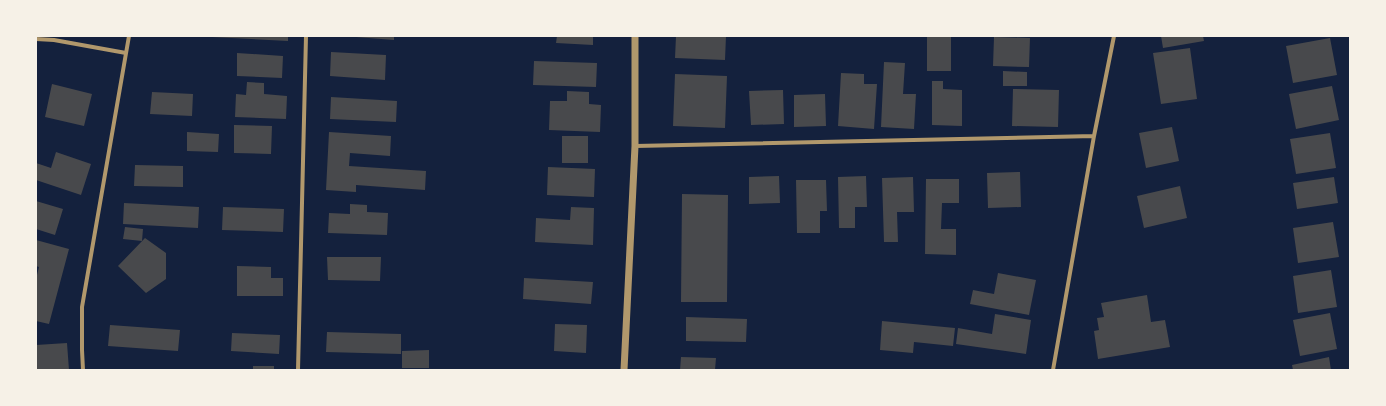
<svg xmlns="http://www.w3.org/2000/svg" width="1386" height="406" viewBox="0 0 1386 406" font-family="'Archivo Narrow',sans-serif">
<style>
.building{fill:#48494c}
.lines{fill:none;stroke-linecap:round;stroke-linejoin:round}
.minor{stroke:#b1986c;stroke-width:4}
.tertiary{stroke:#b1986c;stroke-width:7}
</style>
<rect width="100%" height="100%" fill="#14213d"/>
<!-- building -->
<path class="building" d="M212,36H288V41L212,37Z
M356,36H394V40L356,37Z
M557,36H593V45L556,43Z
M676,36H726L725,60L675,58Z
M927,36H951V71H927Z
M1161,36H1203L1204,41L1163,48Z
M994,37L1030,38L1029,67L993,66Z
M1330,38L1337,75L1293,83L1286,46Z
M1190,48L1197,99L1161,104L1153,53Z
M331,52L386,55L385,80L330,76Z
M237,53L283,56L282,78L237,76Z
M534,61L597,63L596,87L533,85Z
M884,62L905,63L903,94H916L914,129L881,127Z
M1003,71L1027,72V86H1003Z
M841,73L864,74V84H877L874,129L838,126Z
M675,74L727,76L725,128L673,126Z
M932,81H943V89L962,90V126L932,125Z
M247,82L264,83V94L287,96L286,119L235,117L236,94L246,95Z
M52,84L92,94L84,126L45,117Z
M1332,86L1339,120L1296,129L1289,94Z
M1013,89L1059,90L1058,127L1012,126Z
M783,90L784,124L751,125L749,91Z
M567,91L589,92V104L601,105L600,132L549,130L550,101H567Z
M152,92L193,94L192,116L150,114Z
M825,94L826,126L794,127V95Z
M331,97L397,101L396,122L330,119Z
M234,125L272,126L271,154L234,153Z
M1172,127L1179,161L1146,168L1139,133Z
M187,132L219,134L218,152L187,151Z
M329,132L391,136L390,156L350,153L349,166L426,171L425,190L356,185V192L326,190Z
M1330,133L1336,168L1296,174L1290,139Z
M562,136H588V163H562Z
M56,152L91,164L81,195L36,180V163L51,168Z
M135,165L183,166V187L134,186Z
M548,167L595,169L594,197L547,195Z
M1020,172L1021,207L988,208L987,173Z
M779,176L780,203L749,204V177Z
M866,176L867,207H855V228H839L838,177Z
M913,177L914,212H897L898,242H884L882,178Z
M1334,177L1338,203L1297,209L1293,183Z
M926,179H959V203H942L941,229H956V255L925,254Z
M796,180H826L827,211H820V233H797Z
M1180,186L1187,218L1144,228L1137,196Z
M682,194L728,195L727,302H681Z
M36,201L63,209L55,235L36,229Z
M124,203L199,207L198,228L123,224Z
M350,204L367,205V212L388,213L387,235L328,233L329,213L350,214Z
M223,207L284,209L283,232L222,230Z
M571,207L594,208L593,245L535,242L536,218L570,220Z
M1333,222L1339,257L1298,263L1293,228Z
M125,227L143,229L142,241L123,239Z
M145,238L166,253V279L146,293L118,266Z
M36,240L69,249L49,324L36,321V279L39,267L36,266Z
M327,257H381L380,281L328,280Z
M237,266L271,267V278H283V296H237Z
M1331,270L1337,307L1298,313L1293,276Z
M998,273L1036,280L1029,315L970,304L973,290L994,294Z
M524,278L593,282L591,304L523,299Z
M1147,295L1151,322L1165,320L1170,347L1098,359L1094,331L1099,330L1097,318L1104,317L1101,303Z
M1330,313L1337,349L1300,356L1293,320Z
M995,314L1031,320L1026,354L956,344L958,328L992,334Z
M686,317L747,319L746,342L686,341Z
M882,321L955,328L953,346L914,342L913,353L880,350Z
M555,324L587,325L586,353L554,351Z
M110,325L180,330L178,351L108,346Z
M327,332L401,334V354L326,352Z
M232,333L280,335L279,354L231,351Z
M67,343L69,370H36V345Z
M429,350V368H402V351Z
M681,357L716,358L715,370H680Z
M1329,357L1331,370H1293L1292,365Z
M253,366H274V370H253Z"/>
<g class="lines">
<!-- minor -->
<path class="minor" d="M36,39L54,40L126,53
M635,146L1094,136
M83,370L82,350V307L129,36
M298,370L306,36
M1053,370L1094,136L1114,36"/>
<!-- tertiary -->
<path class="tertiary" d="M624,370L635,146V36"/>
</g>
<!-- border -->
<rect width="1386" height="406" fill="none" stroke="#f6f1e7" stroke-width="74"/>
</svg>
